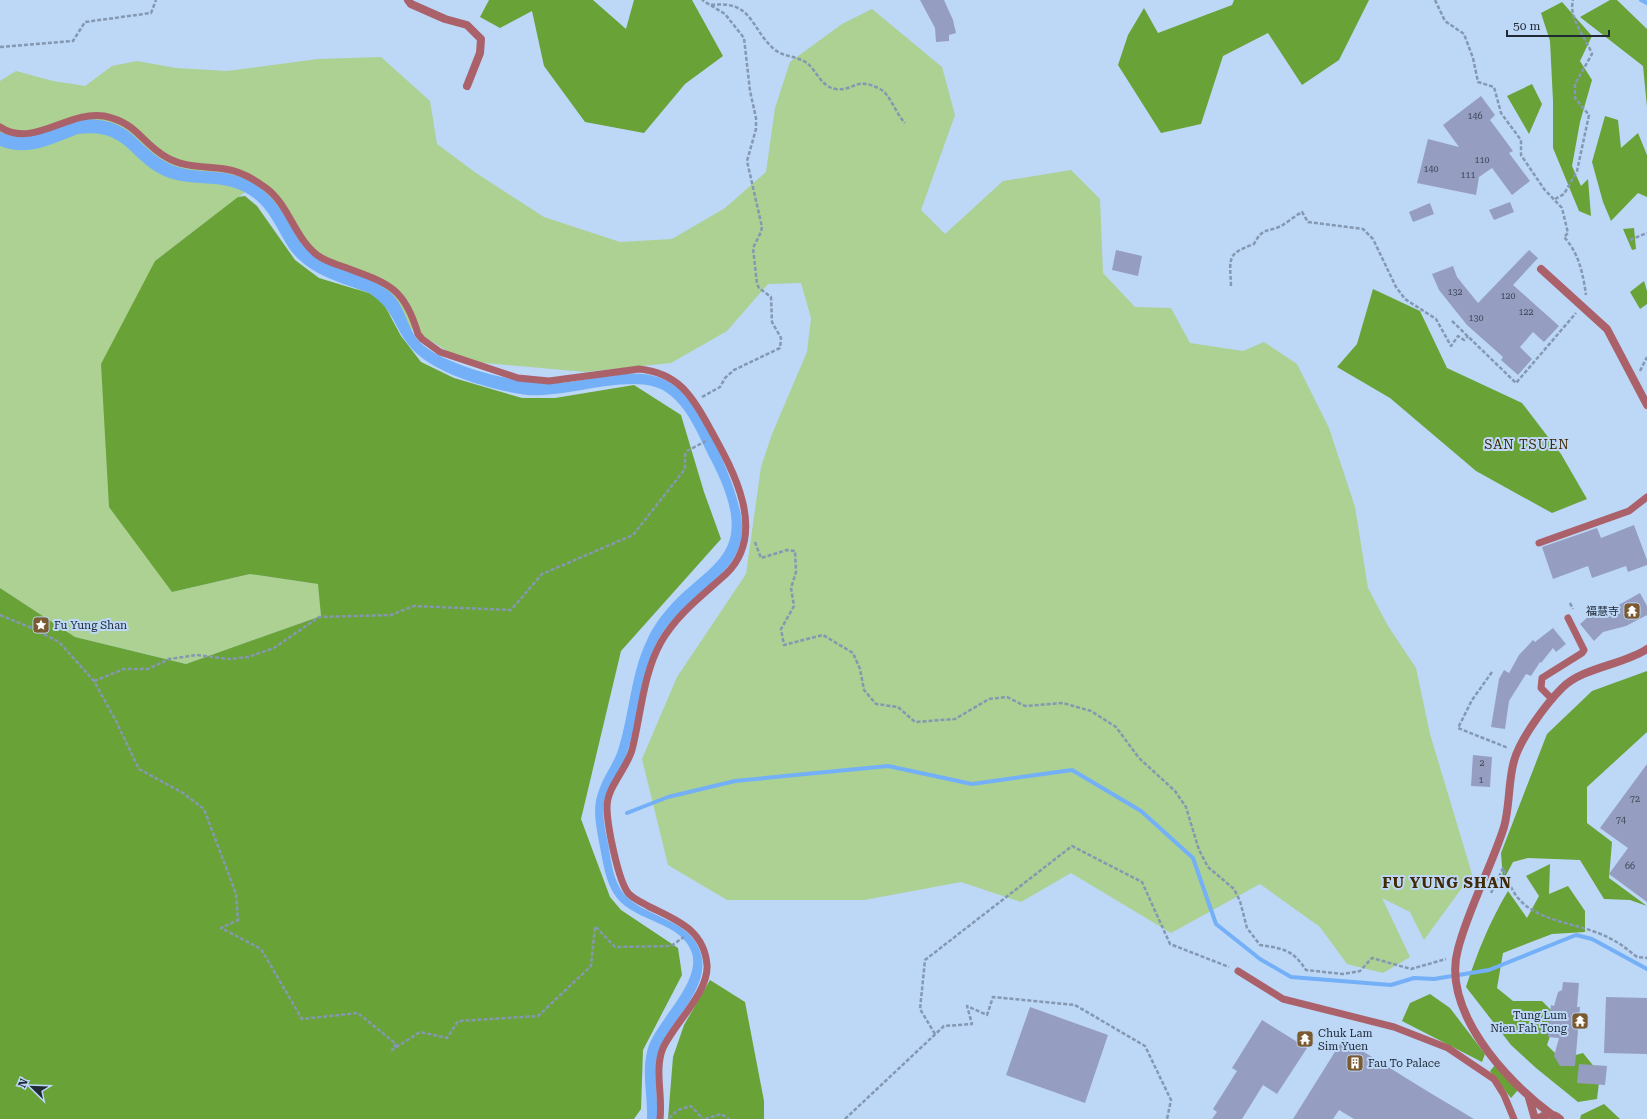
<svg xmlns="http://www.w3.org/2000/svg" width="1647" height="1119" viewBox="0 0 1647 1119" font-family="'Roboto Serif','Noto Sans TC',serif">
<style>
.green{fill:#acd192}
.forest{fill:#69a237}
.water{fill:#73b0f7}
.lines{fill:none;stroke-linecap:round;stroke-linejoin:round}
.stream{stroke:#73b0f7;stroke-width:4}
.building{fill:#959ec1}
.path{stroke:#8498b1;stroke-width:2.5;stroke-dasharray:4 2;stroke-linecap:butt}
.lane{stroke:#ab616a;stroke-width:7}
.street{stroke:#ab616a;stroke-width:8}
.labels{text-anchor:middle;stroke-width:4;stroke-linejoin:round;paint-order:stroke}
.number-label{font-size:9px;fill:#3d4759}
.poi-label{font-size:11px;fill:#202a36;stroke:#bdd7f7;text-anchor:start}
.quarter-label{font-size:13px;letter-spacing:1px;fill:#412905;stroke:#bdd7f7}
.district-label{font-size:15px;font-weight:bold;letter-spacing:1px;fill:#412905;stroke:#bdd7f7}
</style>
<rect width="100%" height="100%" fill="#bdd7f7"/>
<!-- green -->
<path class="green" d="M872,9L942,67L955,115L921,210L945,234L1003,181L1071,170L1100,199L1103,273L1135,307L1171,308L1190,343L1243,351L1264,342L1297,364L1329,428L1355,507L1368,588L1388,626L1416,668L1430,734L1472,874L1424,940L1410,912L1382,898L1410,957L1383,973L1347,964L1320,927L1260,884L1171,933L1071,873L1021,902L961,882L864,900H727L668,865L642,759L677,677L746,574L761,467L772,434L807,352L811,318L801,283L768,284L727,331L671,363L585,372L463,361L391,316L305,248L253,186L155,261L172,592L250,574L319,584L321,616L186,664L75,637L0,588V81L16,71L53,81L85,86L112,66L137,61L176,68L227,71L318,59L381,57L430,101L437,144L476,173L544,217L620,242L672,239L725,208L766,172L775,108L790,62L842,24Z"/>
<!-- forest -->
<path class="forest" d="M489,0H593L626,29L634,0H692L723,56L685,84L644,133L585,122L544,66L532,11L500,28L480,17Z
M1234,0H1369L1339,60L1302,85L1268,33L1223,56L1201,124L1161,133L1118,65L1128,35L1144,8L1158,33L1232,5Z
M1610,0H1617L1647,29V107L1643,66L1580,17Z
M1562,2L1592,36L1580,61L1592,80L1580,122L1572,166L1581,186L1588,179L1591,216L1579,211L1553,148V101L1550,41L1541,13Z
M1532,84L1542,104L1529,134L1507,96Z
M1605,116L1618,120L1621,148L1638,133L1647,155V197L1638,193L1611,221L1603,202L1592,162Z
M245,196L257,206L295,260L319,278L375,295L382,301L401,336L421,362L454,378L522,398H555L634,385L681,415L704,492L721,539L621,651L581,819L610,897L621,910L678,948L682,975L643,1050L641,1109L634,1119H0V588L75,637L186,664L321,616L318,584L250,574L172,592L109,507L101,364L155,261L238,197Z
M1634,228L1636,249L1632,250L1623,229Z
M1644,281L1647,291V304L1640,309L1630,292Z
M1373,289L1420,311L1447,368L1522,403L1561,454L1587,499L1552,513L1476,471L1390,398L1337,367L1357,344Z
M1647,671V732L1587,787V823L1612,842L1609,878L1647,906L1630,900L1604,899L1580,860L1528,858L1513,862L1503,881L1501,853L1547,734L1592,691Z
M1550,864L1549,894L1568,886L1585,911V932L1552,934L1503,953L1497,988L1513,1001H1542L1557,1016L1547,1045L1561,1059L1583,1053L1600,1074L1597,1099L1578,1102L1536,1068L1511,1045L1466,987C1477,953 1490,921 1508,891L1527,918L1539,896L1526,876Z
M710,980L745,1002L764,1101V1119H668L673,1057L684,1025Z
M1430,994L1450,1008L1485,1054L1482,1062L1402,1021L1410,1003Z
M1496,1064L1518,1090L1511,1098L1490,1071Z
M1604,1104L1620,1119H1580L1581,1115Z"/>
<!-- water -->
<path class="water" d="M89,119C135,121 135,146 168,163C194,176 221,166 250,181C266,190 278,204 287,219C293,230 299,243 309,251C332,271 368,273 391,293C407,308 407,332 423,345C449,367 521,385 555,383C597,382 645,358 680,390C704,412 744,497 742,530C742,542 737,555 729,565C706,593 672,611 656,644C639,679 639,720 626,756C621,770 610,783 605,797C601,812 605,829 608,843C611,860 613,881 624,894C646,919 691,918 701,954C710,985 676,1017 662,1043C650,1067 659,1094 657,1119H647C648,1095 641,1072 648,1048C657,1020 701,983 692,953C682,922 636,922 617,898C605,883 603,861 599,842C596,824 592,808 599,790C604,775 615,762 619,747C630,711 631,672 648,638C688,559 770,574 711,460C699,437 690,411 670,395C639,367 563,402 520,394C486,388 428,372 408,344C392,323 394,310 369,293C340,282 308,275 289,248C278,231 270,210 254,198C225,176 195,189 164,176C128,159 127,128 78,134C52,144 28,157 0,146V132C30,144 43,130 71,122C77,121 83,120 89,119Z"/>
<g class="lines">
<!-- stream -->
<path class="stream" d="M1641,0L1647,3
M627,813L668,797L735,781L888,766L972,784L1072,770L1141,811L1193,858L1216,924L1260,959L1291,977L1391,985L1414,978L1434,979L1489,970L1576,935L1592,939L1647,969"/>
</g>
<!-- building -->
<path class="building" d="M920,0H944L953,20L956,33L949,35V41L936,42L935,28Z
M1481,96L1495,115L1490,120L1513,151L1509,153L1530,181L1512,195L1492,168L1479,177L1476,195L1417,183L1428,139L1459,147L1443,125Z
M1510,202L1514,212L1494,220L1489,210Z
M1430,203L1434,214L1413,222L1409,212Z
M1116,250L1142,256L1138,276L1112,270Z
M1529,250L1538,258L1513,285L1559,326L1544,342L1533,332L1520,347L1532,359L1518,375L1501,360L1503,357L1467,325L1439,290L1432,274L1453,266L1457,277L1478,303Z
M1634,525L1647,560V565L1628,572L1626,566L1592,578L1588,566L1553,579L1542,547L1597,528L1601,538Z
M1640,593L1647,606V615L1626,626L1603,632L1594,641L1580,624L1588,617L1606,612Z
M1553,628L1566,644L1556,652L1553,648L1541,663L1540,662L1531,676L1526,674L1509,701L1505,729L1491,727L1499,679L1504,670L1509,673L1519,655L1533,640L1535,642Z
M1473,755L1492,757L1490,787L1471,786Z
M1647,764V902L1609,874L1628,848L1600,828Z
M1563,982L1579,983L1577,1007H1580L1575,1066H1560L1554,1056L1559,1038L1548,1037L1551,1005L1554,1006L1558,992L1562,990Z
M1606,997L1647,998V1054L1604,1053Z
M1030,1007L1108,1035L1085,1103L1006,1075Z
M1262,1020L1307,1048L1277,1094L1263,1085L1242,1119H1212L1217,1112L1213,1109L1237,1071L1232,1068Z
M1343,1039L1427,1091L1474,1119H1354L1339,1110L1333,1119H1293Z
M1579,1064L1607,1066L1605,1085L1577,1083Z"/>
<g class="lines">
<!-- path -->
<path class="path" d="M1435,0L1445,21L1464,34L1473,58L1478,82L1494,87L1501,113L1521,140V155L1544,189L1562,208L1568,233L1564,237C1579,253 1583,274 1586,295
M711,5C753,0 750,28 774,49C783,57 797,56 807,63C817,71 821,87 836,89C856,91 855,76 880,89C890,94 896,114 905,123
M0,47L73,41L85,22L151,13L156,0
M1555,199L1564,194L1577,171L1589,115L1575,98V84L1592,54C1586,38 1568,18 1573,0
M1630,240L1647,233
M1231,286C1230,258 1226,254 1254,244C1263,227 1266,233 1281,226C1288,222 1295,216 1302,212L1308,222L1363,229L1373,239L1396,287L1405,299L1436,319L1451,346L1458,336L1464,340L1468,336
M1452,321L1516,383L1576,313
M1640,371L1647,357
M702,397L720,387L725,378L734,370L780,348L781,338L772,322L771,297L759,288L757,284L753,248L761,232L762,227L747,161L756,129V118L750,91L744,38L725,14L702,0
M755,542L761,558L787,550L795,551L796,572L791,588L794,606L781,629L784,645L823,635L853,653L860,669L864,690L876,704L898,707L915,722L955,719L989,699L1007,697L1025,706L1063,703L1091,711L1116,727L1139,758L1175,791L1186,807L1199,850L1208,867L1234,889L1240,901L1247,928L1260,945C1284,949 1292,949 1306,970L1343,974L1360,971L1372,958L1411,969L1446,959
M1570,603L1573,609
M0,615L34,629L59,642L94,681L116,721L139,769L183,793L204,809L236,894L238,920L221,928L261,949L302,1019L358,1013L396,1044L392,1050L420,1032L447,1038L458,1021L538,1016L591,966L595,927
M1492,672L1472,700L1458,728L1508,748
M94,681L124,669H148L169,659L197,655L230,659L248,657L274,648L319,617L391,615L414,606L511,610L542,574L633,535L685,469V455L687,451L706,441
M1491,893L1503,868C1507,877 1511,890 1518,898C1536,920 1573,923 1598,933C1614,939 1625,947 1637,957L1647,958
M596,927L615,947L671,946L684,937
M935,1034L920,1009L925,960L1072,846L1142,882L1170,944L1229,967
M669,1118L678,1110L691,1106L703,1119
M705,1119L721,1114L729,1119
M845,1119L944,1026L972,1024L967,1006L987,1015L993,997L1075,1005L1145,1046L1171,1100L1167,1119"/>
<!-- lane -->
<path class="lane" d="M0,127C33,149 68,110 104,116C138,123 141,143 166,157C184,168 205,166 225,169C239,171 254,179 266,188C289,205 294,237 317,255C325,261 335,264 344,267C387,283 404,286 418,334L422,339L440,352L518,378L549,381L639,369C677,373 691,394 708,425C732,468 769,532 726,574C703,595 677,614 661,642C643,674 641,715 632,750C626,770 607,787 607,807C607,824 618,882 629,894C634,899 641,902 648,906C676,920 704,929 707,965C709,992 674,1024 663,1048C654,1070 663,1095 660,1119
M1539,543L1629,511L1647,497
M1552,699L1541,688L1542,678L1582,653L1584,650L1568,618
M1238,971L1283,999L1394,1027L1448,1048L1494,1079L1504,1095L1514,1119"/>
<!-- street -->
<path class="street" d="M408,0L411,4L445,19L467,25L481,39L480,53L467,86
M1541,269L1607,329L1647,405
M1529,1098L1535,1119
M1551,1114C1506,1081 1441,1010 1458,949C1469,907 1491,868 1504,827C1510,806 1508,782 1514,761C1520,739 1546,704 1562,688C1583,667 1623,665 1647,649
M1538,1119C1546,1113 1553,1113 1560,1119"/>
</g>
<!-- icons -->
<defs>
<g id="temple-square" transform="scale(0.9)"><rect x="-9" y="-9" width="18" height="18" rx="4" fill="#7a5a30" stroke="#bdd7f7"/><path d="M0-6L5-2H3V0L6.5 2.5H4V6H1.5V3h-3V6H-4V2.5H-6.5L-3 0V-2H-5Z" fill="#fff"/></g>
<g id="sight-square" transform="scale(0.9)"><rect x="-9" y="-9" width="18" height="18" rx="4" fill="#7a5a30" stroke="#bdd7f7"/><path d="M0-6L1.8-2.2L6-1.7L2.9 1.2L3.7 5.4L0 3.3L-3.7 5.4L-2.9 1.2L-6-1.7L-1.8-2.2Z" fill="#fff"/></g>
<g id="building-square" transform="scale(0.9)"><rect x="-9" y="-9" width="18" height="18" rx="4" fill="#7a5a30" stroke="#bdd7f7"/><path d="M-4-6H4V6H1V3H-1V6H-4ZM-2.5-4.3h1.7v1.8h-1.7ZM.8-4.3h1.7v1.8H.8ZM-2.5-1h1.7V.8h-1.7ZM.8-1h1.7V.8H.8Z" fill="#fff"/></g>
</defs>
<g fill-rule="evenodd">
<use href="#temple-square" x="1632" y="611"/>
<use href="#sight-square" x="41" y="625"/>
<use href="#temple-square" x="1580" y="1021"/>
<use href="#temple-square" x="1305" y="1039"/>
<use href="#building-square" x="1355" y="1063"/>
</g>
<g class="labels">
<!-- number labels -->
<g class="number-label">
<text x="1475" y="119">146</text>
<text x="1482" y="163">110</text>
<text x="1431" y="172">140</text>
<text x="1468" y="178">111</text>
<text x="1455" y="295">132</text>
<text x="1508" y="299">120</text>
<text x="1526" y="315">122</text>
<text x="1476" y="321">130</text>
<text x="1482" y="766">2</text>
<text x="1481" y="783">1</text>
<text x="1635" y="802">72</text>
<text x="1621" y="823">74</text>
<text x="1630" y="869">66</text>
</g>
<!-- poi labels -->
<g class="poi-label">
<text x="1619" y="615" text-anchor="end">福慧寺</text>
<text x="54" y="629">Fu Yung Shan</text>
<text x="1567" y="1019" text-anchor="end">Tung Lum<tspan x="1567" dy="13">Nien Fah Tong</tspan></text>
<text x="1318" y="1037">Chuk Lam<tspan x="1318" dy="13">Sim Yuen</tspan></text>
<text x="1368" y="1067">Fau To Palace</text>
</g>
<!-- quarter labels -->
<g class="quarter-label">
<text x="1527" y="449">SAN TSUEN</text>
</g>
<!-- district labels -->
<g class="district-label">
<text x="1447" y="888">FU YUNG SHAN</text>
</g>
</g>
<!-- north arrow -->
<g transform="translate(32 1087) rotate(293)" stroke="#bdd7f7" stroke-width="3" paint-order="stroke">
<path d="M0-3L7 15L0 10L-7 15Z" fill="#202a36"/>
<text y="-6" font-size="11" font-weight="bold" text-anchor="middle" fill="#202a36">N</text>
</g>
<!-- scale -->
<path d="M1507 30v6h102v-6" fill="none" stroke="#202a36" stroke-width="2"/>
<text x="1513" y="30" font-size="12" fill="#202a36" stroke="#bdd7f7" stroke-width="3" paint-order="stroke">50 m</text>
</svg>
